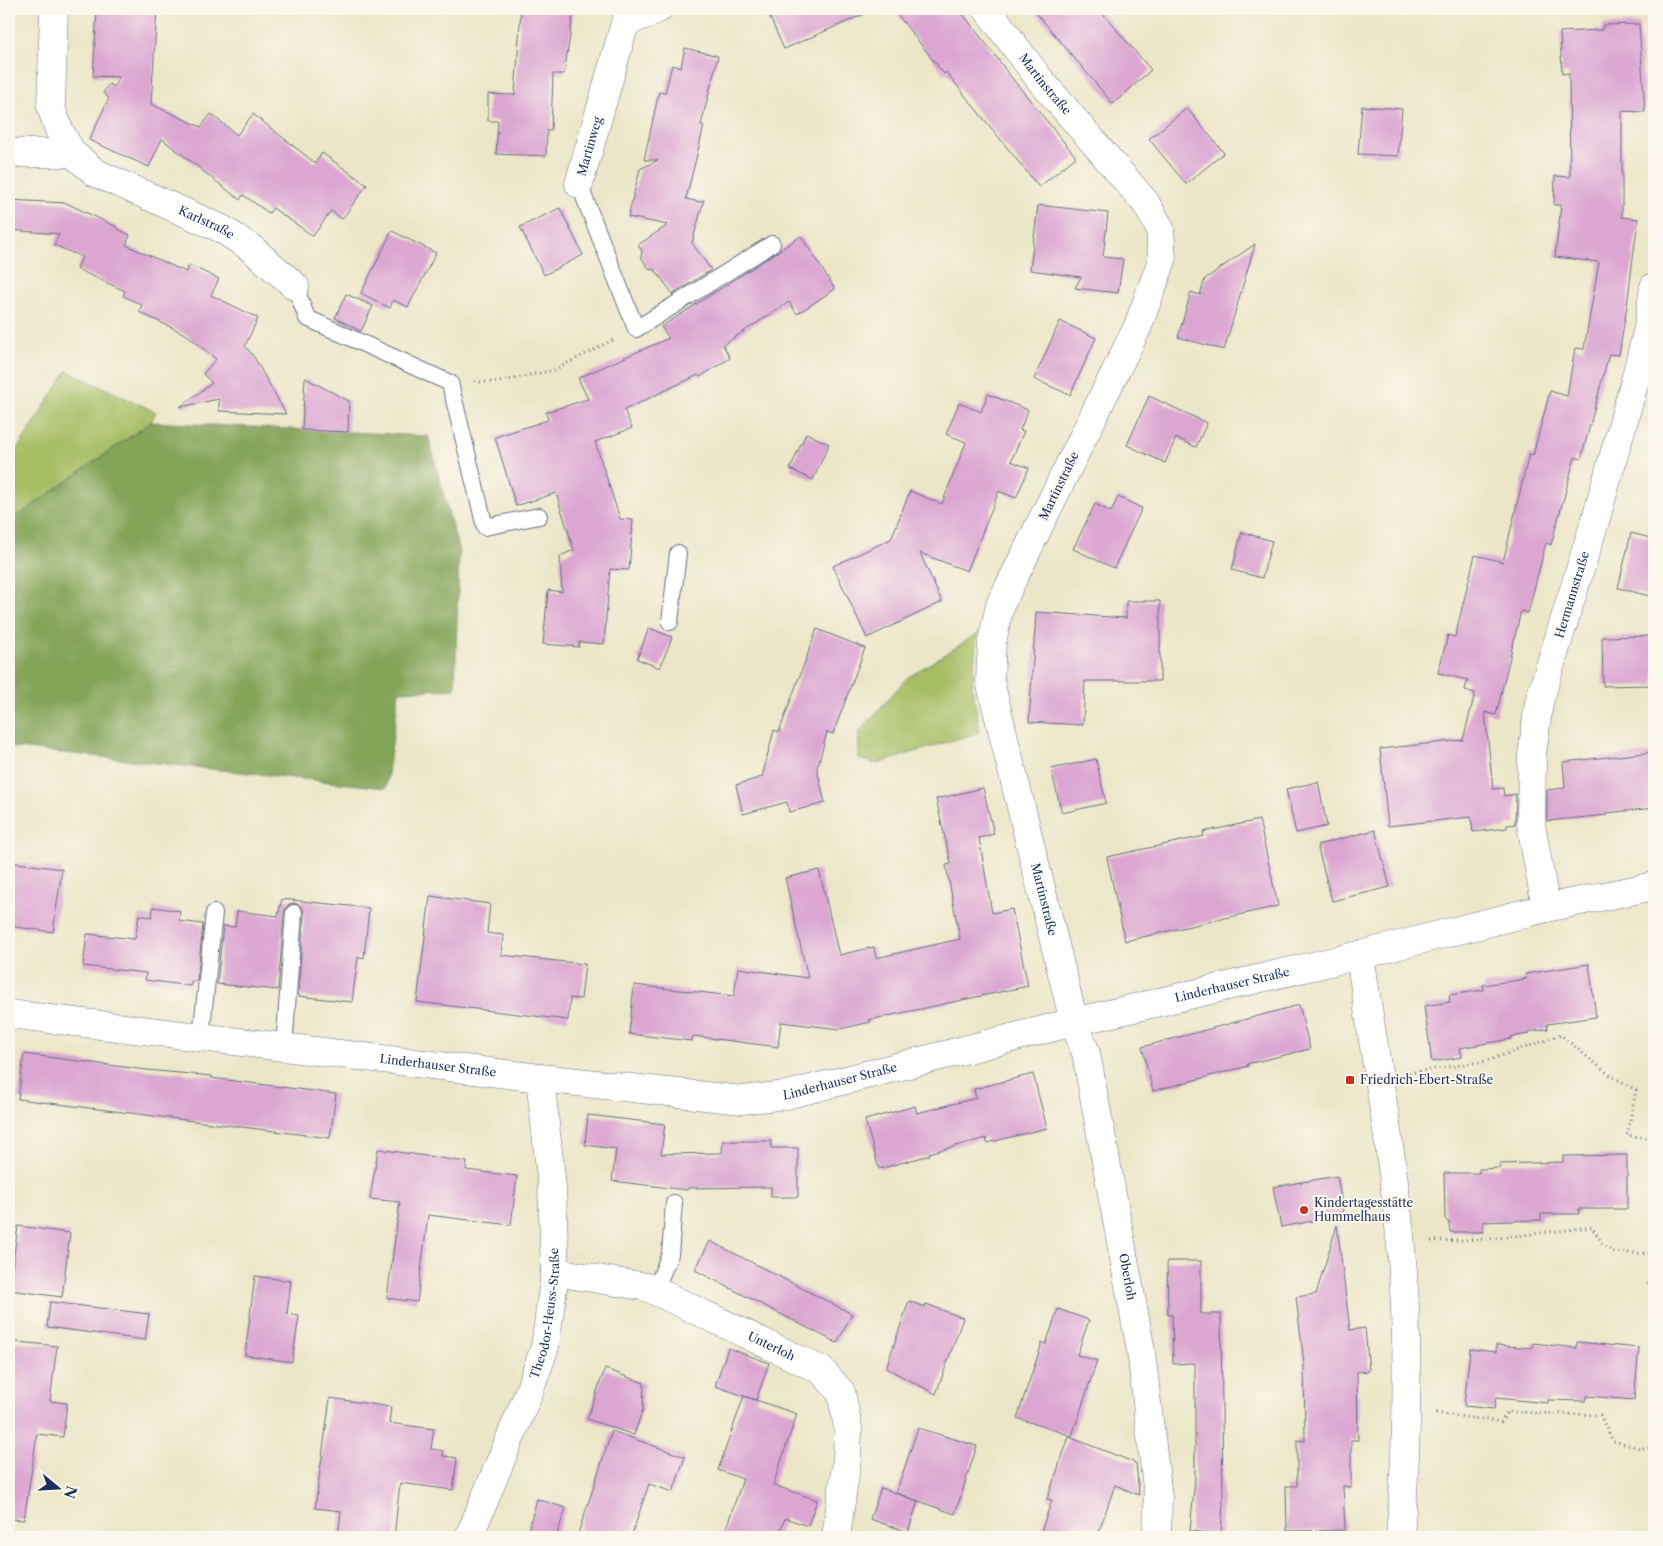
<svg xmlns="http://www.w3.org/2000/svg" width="1663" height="1546" viewBox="0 0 1663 1546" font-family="'Libre Caslon Text',serif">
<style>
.green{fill:#a6bd63;stroke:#607660}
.forest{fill:#84a459;stroke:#506a5c}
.building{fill:#dba6d2}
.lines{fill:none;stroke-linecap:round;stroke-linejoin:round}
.lane-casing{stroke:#646f83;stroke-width:18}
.street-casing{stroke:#646f83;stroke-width:29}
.path{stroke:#646f83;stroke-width:3;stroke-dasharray:1 4;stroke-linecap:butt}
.lane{stroke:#fff;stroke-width:16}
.street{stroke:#fff;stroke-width:28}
.poi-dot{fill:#c8321e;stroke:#fbf7ec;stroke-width:2}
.labels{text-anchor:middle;stroke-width:4;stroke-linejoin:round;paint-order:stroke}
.street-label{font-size:12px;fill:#1b2f5e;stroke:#fbf7ec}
.poi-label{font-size:12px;fill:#1b2f5e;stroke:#fbf7ec;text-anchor:start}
</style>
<rect width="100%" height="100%" fill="#fbf7ec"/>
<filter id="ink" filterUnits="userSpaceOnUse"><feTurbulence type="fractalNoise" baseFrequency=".02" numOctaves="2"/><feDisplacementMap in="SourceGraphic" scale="10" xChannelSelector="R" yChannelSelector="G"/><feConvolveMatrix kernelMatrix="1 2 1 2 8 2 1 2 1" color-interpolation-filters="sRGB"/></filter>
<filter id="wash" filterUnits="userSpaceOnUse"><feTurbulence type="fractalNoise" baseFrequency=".0096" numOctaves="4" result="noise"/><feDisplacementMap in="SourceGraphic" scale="20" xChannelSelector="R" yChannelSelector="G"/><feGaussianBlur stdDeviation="1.12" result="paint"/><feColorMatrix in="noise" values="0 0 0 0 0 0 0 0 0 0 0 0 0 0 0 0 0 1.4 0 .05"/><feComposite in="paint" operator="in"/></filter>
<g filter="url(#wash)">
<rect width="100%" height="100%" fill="#ece6c8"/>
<!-- green -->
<path class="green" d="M67,371L156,412L151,422L9,522V462Z
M977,634L972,686L980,732L876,764L859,759V732L907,678Z"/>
<!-- forest -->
<path class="forest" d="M151,422L428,436L459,552L455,689L399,691L386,788L9,747V522Z"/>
<g id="blocks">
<!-- building -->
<path class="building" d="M97,9H157L151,104L201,127L211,114L237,135L253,114L315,163L322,153L367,185L342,219L331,211L313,236L273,208L269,213L243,195L240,200L162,139L149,167L89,140L109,98L103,93L109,84L114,87L119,77L93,76Z
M521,9H574L564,74H553L551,130H547L546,156L496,154L498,121H488V94L515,95Z
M766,9H876L784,49Z
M893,9H959L1004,67H1003L1076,157L1039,187L946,72L944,74Z
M1033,9H1099L1151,70L1113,104Z
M1639,24L1645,112L1622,111V217L1638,219L1627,306L1619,355L1609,354L1581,459L1575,457L1551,545L1546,543L1528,613L1521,611L1496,715L1485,712L1493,789L1503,788L1504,796L1516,794L1515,824L1507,825V828L1473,832L1471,817L1388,826L1380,749L1463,740L1475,693L1465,690L1468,680L1438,673L1448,635L1455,637L1475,555L1503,562L1529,454L1533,455L1550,391L1567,396L1575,348L1584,349L1599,262L1555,257L1561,205H1554L1555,176L1570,177L1569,73L1562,74L1560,32L1602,30L1603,25Z
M685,48L718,56L701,125L704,126L686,199L700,202L704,200L692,243L711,270L673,294L655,270L649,269L641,257L642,251L638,245L668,225L628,217L640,169L658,160H644L659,92L665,93L672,65L681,67Z
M1362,106L1402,109L1398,156L1358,154Z
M1187,108L1224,153L1186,184L1149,139Z
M9,200L66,203L117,227L116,228L130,235L126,245L186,272L189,265L219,279L211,295L258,318L245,346L254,357L286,414L219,411V399L180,407L212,383L203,374L216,359L187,335L139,312L142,305L123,296L125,291L77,269L82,257L54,245L59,234L9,230Z
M1038,205L1108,213L1103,257L1123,259L1118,293L1075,288L1081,277L1030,270Z
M560,208L583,255L544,275L520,227Z
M392,231L436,253L408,307L393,300L390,308L361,293Z
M801,236L835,289L797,314L789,302L723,345L730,358L700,377L698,375L624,410L632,428L595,442L620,519L633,520L629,570L610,569L604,644L579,642V647L543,644L548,590L562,592L560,556L574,550L556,493L516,506L495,437L548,420L546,412L588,399L578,378L669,338L661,327L777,252Z
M1255,244L1224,350L1178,337L1191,292L1200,295L1205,279Z
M346,294L373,306L361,331L335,318Z
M1060,321L1096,338L1070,395L1034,379Z
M305,378L349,401L348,432L302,430Z
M988,394L1028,410L1020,430L1024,431L1011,461L1029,468L1016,498L999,491L967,571L920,553L942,602L867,638L833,566L891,539L910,491L942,504L966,442L946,434L959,403L981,412Z
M1149,396L1207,423L1196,447L1176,438L1165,463L1127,445Z
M806,433L829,444L813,480L790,469Z
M1118,497L1142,508L1114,568L1073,549L1095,504L1111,512Z
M1242,532L1272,541L1262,578L1232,570Z
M1631,533L1654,539V597L1618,588Z
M1126,601H1160V681H1085L1083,725L1029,722L1036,612L1126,618Z
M649,628L672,637L660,668L637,659Z
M817,629L865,648L833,734L827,732L817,769L825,803L789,812L787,802L743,814L736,785L762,777L774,730L779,732Z
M1654,636V685L1603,686L1602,637Z
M1654,752V808L1606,813L1607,815L1547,821V790L1565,788L1563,762Z
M1096,759L1106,803L1062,813L1051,769Z
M1318,782L1327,826L1296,833L1286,789Z
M983,788L994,834L979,838L992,913L1012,909L1028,986L869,1020L871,1022L840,1029L781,1022L778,1047L693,1036L692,1041L629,1034L634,985L734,996L738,968L808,978L785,878L819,870L839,955L874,947L876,958L960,939L946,865L951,864L936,799Z
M1259,820L1278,906L1125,941L1107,857L1204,836L1203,832Z
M1375,830L1390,887L1332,901L1317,845Z
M9,862L62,869L53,932L9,926Z
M430,896L490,904L487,933L503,935L501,955L585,964L581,999L570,998L568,1020L417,1002Z
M282,899L369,908L364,958L358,957L352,1002L298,996L304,914L303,908L295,903L289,904L284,912L278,990L217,984L223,926L235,927L237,911L278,916Z
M153,907L180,911L179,921L203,924L197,981H191V986L145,980L146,973L83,966L87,934L135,939L139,915L152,917Z
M1589,964L1596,1017L1547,1024L1548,1029L1529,1032V1034L1511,1037V1039L1460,1048L1462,1057L1432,1062L1424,1006L1450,1002L1449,995L1484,990L1483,985L1526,979L1525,974Z
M1299,1005L1310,1049L1247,1064L1248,1066L1153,1091L1142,1047Z
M24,1054L147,1070L212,1076V1078L336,1094L330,1138L18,1099Z
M1033,1074L1047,1128L987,1143L986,1138L929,1153L930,1155L879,1169L865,1120L915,1106L917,1113L976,1098L974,1089Z
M588,1115L665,1124L661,1154L722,1153L723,1141H771V1148H798V1197H771V1187L687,1188V1190L612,1181L616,1149L585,1145Z
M378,1149L467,1162L466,1170L517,1176L511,1225L428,1215L417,1302L387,1298L400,1202L370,1199Z
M1627,1155V1209H1579V1214H1541V1220L1483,1222V1232H1450L1449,1223L1445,1219L1444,1173H1479V1169L1500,1168V1164L1563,1162V1156Z
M1337,1176L1344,1215L1281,1227L1273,1187Z
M1337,1225L1350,1330L1365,1328L1369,1371L1357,1372L1358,1440H1351V1487L1343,1486L1345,1530L1287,1531L1286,1486H1297V1440L1305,1441L1304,1364L1296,1297L1316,1294Z
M18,1226L70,1233L62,1297L9,1290Z
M710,1241L852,1314L837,1343L695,1270Z
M1167,1261H1201V1314H1221L1223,1503L1221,1534L1190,1531L1195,1479V1363L1173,1364L1172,1315H1168Z
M255,1276L291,1281L287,1314L299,1316L292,1362L245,1355Z
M909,1301L925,1307L926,1304L963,1318L936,1394L886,1368Z
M50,1302L149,1314L145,1340L47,1327Z
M1058,1309L1089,1320L1077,1355L1097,1361L1072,1436L1017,1418L1042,1343L1046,1344Z
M9,1341L57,1346L50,1401L67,1403L63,1437L37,1434L24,1520L9,1519Z
M1577,1342L1639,1348L1634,1400L1587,1396L1586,1401L1548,1400V1403L1496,1398L1494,1409L1464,1406L1470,1349L1496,1352V1345L1532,1348L1533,1343L1577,1348Z
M728,1348L769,1363L756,1400L715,1386Z
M605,1369L644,1383L643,1409L634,1435L587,1419Z
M744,1396L797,1414L773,1485L817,1500L808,1526L785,1518L778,1537H723L743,1479L718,1470Z
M330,1398L391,1407L389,1423L434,1429L431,1449L444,1451L443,1456L457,1458L453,1490L400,1483L394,1537H338L341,1511L315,1508Z
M918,1428L977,1446L955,1514L896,1493Z
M612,1431L685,1457L673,1492L649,1484L631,1537H577Z
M1069,1437L1136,1463L1139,1495L1115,1485L1097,1537H1039L1052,1500L1047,1499Z
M881,1488L918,1501L908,1532L870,1519Z
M537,1499L566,1508L556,1537H526Z"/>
</g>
</g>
<g filter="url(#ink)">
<use href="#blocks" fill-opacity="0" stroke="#646f83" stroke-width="1"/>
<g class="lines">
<!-- lane casing -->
<g class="lane-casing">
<path id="lane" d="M579,184L636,329L772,244
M295,286L307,318L450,383L485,527L539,516
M670,622L678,553
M201,1037L214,913
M284,1047L294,913
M655,1291L670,1254L674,1203"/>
</g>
<!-- street casing -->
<g class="street-casing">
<g id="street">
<path id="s1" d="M54,9L51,107L59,130L72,153L96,173L222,229L251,248L295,286"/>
<path id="s2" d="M987,9L1041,81L1145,202L1160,228L1162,260L1138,326L1000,605L992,642L990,681L1074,1022L1086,1053L1141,1351L1158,1497L1157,1537"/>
<path d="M9,153H72"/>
<path id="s3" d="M579,184L625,23L658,9"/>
<path id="s4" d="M1546,908L1531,824L1532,755L1539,702L1596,518L1634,384L1648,328L1654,287"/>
<path d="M1360,955C1375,1060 1396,1168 1403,1273C1409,1361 1407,1450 1400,1537"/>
<path id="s5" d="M9,1014L540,1078L742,1100L787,1095L1074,1022L1360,955L1546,908L1654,886"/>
<path id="s6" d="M555,1272L647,1287L821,1370L841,1392L848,1427L847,1459L836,1537"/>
<path id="s7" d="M469,1537L527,1397L545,1347L555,1272L552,1187L540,1078"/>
</g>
</g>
<!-- path -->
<path class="path" d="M475,382H498L554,370L613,340
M1409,1073L1486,1061L1561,1035L1608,1074L1636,1090L1627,1135L1654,1139
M1431,1241L1489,1239L1592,1227L1604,1246L1615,1252L1654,1254
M1654,1274L1649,1283L1654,1296
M1436,1413L1501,1422L1507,1412L1600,1415L1613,1441L1639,1448H1654"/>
<!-- lane -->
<use href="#lane" class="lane"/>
<!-- street -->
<use href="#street" class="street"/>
</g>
</g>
<!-- markers -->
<g class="poi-dot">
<rect x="1345" y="1075" width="10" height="10" rx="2.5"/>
<circle cx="1304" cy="1210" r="5"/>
</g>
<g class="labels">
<!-- street labels -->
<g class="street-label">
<text dy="4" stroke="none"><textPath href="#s2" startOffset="95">Martinstraße</textPath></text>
<text dy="4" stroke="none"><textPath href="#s3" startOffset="39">Martinweg</textPath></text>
<text dy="4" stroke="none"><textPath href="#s1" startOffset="301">Karlstraße</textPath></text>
<text transform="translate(1059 486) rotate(-64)" y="4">Martinstraße</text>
<text dy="4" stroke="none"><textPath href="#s4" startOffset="320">Hermannstraße</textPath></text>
<text dy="4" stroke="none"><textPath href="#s2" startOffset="995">Martinstraße</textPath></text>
<text dy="4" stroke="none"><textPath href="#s5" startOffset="1242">Linderhauser Straße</textPath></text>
<text dy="4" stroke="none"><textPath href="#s5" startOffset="432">Linderhauser Straße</textPath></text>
<text dy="4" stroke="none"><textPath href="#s5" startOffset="838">Linderhauser Straße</textPath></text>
<text dy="4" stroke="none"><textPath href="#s2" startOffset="1382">Oberloh</textPath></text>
<text dy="4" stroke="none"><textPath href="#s7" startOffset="238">Theodor-Heuss-Straße</textPath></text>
<text dy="4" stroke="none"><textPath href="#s6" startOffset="231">Unterloh</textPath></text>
</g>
<!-- poi labels -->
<g class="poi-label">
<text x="1360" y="1084">Friedrich-Ebert-Straße</text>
<text x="1314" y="1207">Kindertagesstätte<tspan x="1314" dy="14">Hummelhaus</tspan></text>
</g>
</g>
<!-- margin -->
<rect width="1663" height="1546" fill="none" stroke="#fbf7ec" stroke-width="30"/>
<!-- north arrow -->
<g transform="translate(58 1488) rotate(108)" stroke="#fbf7ec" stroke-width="4" paint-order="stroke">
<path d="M0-4L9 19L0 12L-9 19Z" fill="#1b2f5e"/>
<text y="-8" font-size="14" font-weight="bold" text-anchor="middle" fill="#1b2f5e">N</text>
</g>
</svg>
